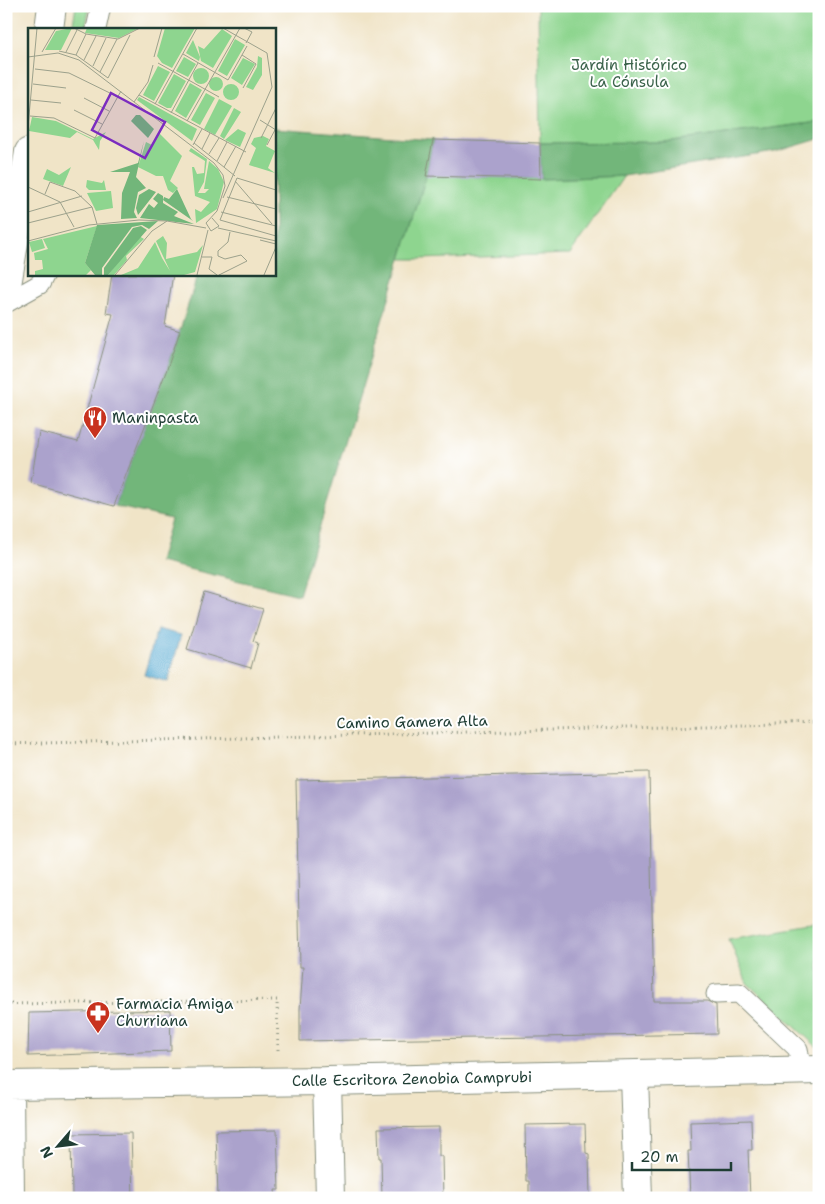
<svg xmlns="http://www.w3.org/2000/svg" width="825" height="1204" viewBox="0 0 825 1204" font-family="'Shantell Sans',sans-serif">
<style>
.green{fill:#8ed58f;stroke:#568962}
.forest{fill:#72b67a;stroke:#487a57}
.water{fill:#54a9d0;stroke:#3a7382}
.building{fill:#aba2cc}
.lines{fill:none;stroke-linecap:round;stroke-linejoin:round}
.lane-casing{stroke:#88907e;stroke-width:21}
.street-casing{stroke:#88907e;stroke-width:30}
.secondary-casing{stroke:#88907e;stroke-width:30}
.path{stroke:#88907e;stroke-width:3;stroke-dasharray:1 4;stroke-linecap:butt}
.lane{stroke:#fff;stroke-width:19}
.street{stroke:#fff;stroke-width:28}
.secondary{stroke:#fff;stroke-width:28}
.labels{text-anchor:middle;stroke-width:4;stroke-linejoin:round;paint-order:stroke}
.park-label{font-size:15px;fill:#3b634b;stroke:#fff}
.poi-label{font-size:15px;fill:#1f3d34;stroke:#fff;text-anchor:start}
.street-label{font-size:15px;fill:#1f3d34;stroke:#fff}
.inset-road{fill:none;stroke:#9ca18c;stroke-width:1}
.view{fill:#7b2cbf;fill-opacity:0.15;stroke:#7b2cbf;stroke-width:2.5}
.inset-edge{fill:none;stroke:#1f3d34;stroke-width:2.5}
</style>
<rect width="100%" height="100%" fill="#fff"/>
<filter id="ink" filterUnits="userSpaceOnUse"><feTurbulence type="fractalNoise" baseFrequency=".02" numOctaves="2"/><feDisplacementMap in="SourceGraphic" scale="10" xChannelSelector="R" yChannelSelector="G"/><feConvolveMatrix kernelMatrix="1 2 1 2 8 2 1 2 1" color-interpolation-filters="sRGB"/></filter>
<filter id="wash" filterUnits="userSpaceOnUse"><feTurbulence type="fractalNoise" baseFrequency=".0096" numOctaves="4" result="noise"/><feDisplacementMap in="SourceGraphic" scale="20" xChannelSelector="R" yChannelSelector="G"/><feGaussianBlur stdDeviation="1.12" result="paint"/><feColorMatrix in="noise" values="0 0 0 0 0 0 0 0 0 0 0 0 0 0 0 0 0 1.4 0 .05"/><feComposite in="paint" operator="in"/></filter>
<g filter="url(#wash)">
<rect width="100%" height="100%" fill="#f0e4c7"/>
<!-- green -->
<path class="green" d="M76,6H90L85,29H72Z
M538,6H819V122L664,142L540,143Z
M426,175L541,179L624,176L570,254L420,259H401Z
M819,924V1046H816L747,983L729,939Z"/>
<!-- forest -->
<path class="forest" d="M819,122V139L775,152L624,176L541,179L540,143L664,142Z
M274,128L433,140L426,176L299,595L159,562L171,519L114,506L172,355L198,274H274Z"/>
<!-- water -->
<path class="water" d="M157,629L181,635L168,682L144,675Z"/>
<g id="blocks">
<!-- building -->
<path class="building" d="M433,140L540,143L541,179L426,176Z
M112,274H173L165,326L180,331L167,369L114,506L31,483L39,432L78,442L113,314L106,313Z
M204,592L263,609L253,641L258,643L251,668L187,649Z
M649,772L654,1001H707L716,1005L717,1034L300,1041V1009L303,967H300L296,780Z
M170,1010L171,1051L28,1056L29,1013Z
M751,1120L752,1150H748L750,1198H690L688,1151H691L690,1122Z
M585,1124L586,1153L589,1154L590,1198H529V1181H526L525,1125Z
M439,1127V1156H442L443,1198H382L381,1158H379L378,1128Z
M277,1130L279,1190H275L276,1198H218L216,1131Z
M131,1133L133,1198H72L71,1134Z"/>
</g>
</g>
<g filter="url(#ink)">
<use href="#blocks" fill-opacity="0" stroke="#88907e" stroke-width="1"/>
<g class="lines">
<!-- lane casing -->
<g class="lane-casing">
<path id="lane" d="M96,29L101,6
M6,303L40,284L45,274
M716,994L739,993L798,1049L802,1071"/>
</g>
<!-- street casing -->
<g class="street-casing">
<path id="street" d="M634,1075L638,1198
M327,1081L330,1198
M6,1085L327,1081L819,1070
M9,1085L10,1198"/>
</g>
<!-- secondary casing -->
<g class="secondary-casing">
<path id="secondary" d="M49,29L52,6
M6,291L29,152"/>
</g>
<!-- path -->
<path class="path" d="M6,744L819,723
M9,1056L8,1004L277,1000L278,1050"/>
<!-- lane -->
<use href="#lane" class="lane"/>
<!-- street -->
<use href="#street" class="street"/>
<!-- secondary -->
<use href="#secondary" class="secondary"/>
</g>
</g>
<!-- icons -->
<defs>
<g id="restaurant-pin" transform="scale(1.25)"><path d="M0 17L-7.5 6A9.5 9.5 0 1 1 7.5 6Z" fill="#c8321e" stroke="#fff"/><path d="M-5-6h1v4h1v-4h1v4h1v-4h1v5L-1.5 .5V6h-2V.5L-5-1ZM5-6V6H3V1.5H1.5Q1.5-4 5-6Z" fill="#fff"/></g>
<g id="pharmacy-pin" transform="scale(1.25)"><path d="M0 17L-7.5 6A9.5 9.5 0 1 1 7.5 6Z" fill="#c8321e" stroke="#fff"/><path d="M-2-6h4v4h4v4h-4v4h-4v-4h-4v-4h4Z" fill="#fff"/></g>
</defs>
<g fill-rule="evenodd">
<use href="#restaurant-pin" x="95" y="418"/>
<use href="#pharmacy-pin" x="98" y="1013"/>
</g>
<g class="labels">
<!-- park labels -->
<g class="park-label">
<text x="629" y="70">Jardín Histórico<tspan x="629" dy="17">La Cónsula</tspan></text>
</g>
<!-- poi labels -->
<g class="poi-label">
<text x="112" y="423">Maninpasta</text>
<text x="116" y="1009">Farmacia Amiga<tspan x="116" dy="17">Churriana</tspan></text>
</g>
<!-- street labels -->
<g class="street-label">
<text transform="translate(412 722) rotate(-1)" y="5">Camino Gamera Alta</text>
<text transform="translate(412 1079) rotate(-1)" y="5">Calle Escritora Zenobia Camprubi</text>
</g>
</g>
<!-- overview -->
<g transform="translate(28 28)">
<rect width="248" height="248" fill="#f0e4c7"/>
<path d="M44,0L33,22H17L28,3ZM59,0L109,1L91,10L57,5ZM137,0H167L144,40L134,35L129,28ZM194,1L204,8L185,40L173,33L170,18L176,21ZM207,11L217,17L199,48L190,43ZM165,12L172,29L171,33L158,25ZM230,28L234,30V47L225,62L218,59L229,39ZM156,29L168,36L160,49L148,43ZM215,30L227,36L214,57L203,50ZM130,38L142,44L126,73L115,67ZM165 48a8 8 0 1 1 16 0a8 8 0 1 1-16 0ZM146,46L158,53L143,80H139L130,75ZM181 56a7 7 0 1 1 14 0a7 7 0 1 1-14 0ZM162,55L174,62L158,90L147,83ZM195 64a8 8 0 1 1 16 0a8 8 0 1 1-16 0ZM178,65L187,70L172,97L163,92ZM111,69L169,101L164,113L109,72ZM191,71L204,78L187,107L176,101ZM206,80L213,84L196,111L192,108ZM4,89L28,93L65,111L78,104L72,113L71,122L65,112L49,104L42,110L1,103ZM210,101L218,105L212,119L197,112ZM131,105L154,128L142,153L150,160L145,165L140,162L135,148H128L110,139L118,114L124,117ZM235,108L241,111L238,118L247,123L240,140L247,145L221,137L228,120L223,116L226,110ZM163,120L179,131L176,154L170,165H177L181,161H176L181,133L190,141L196,154L189,181L168,195L167,181L173,184L182,174L167,168L164,139H166L169,146L176,145L177,133L161,123ZM43,139L35,158L15,151L19,141L31,147ZM59,152L74,155L76,152L78,162H61L58,159ZM83,163L85,180L68,183L59,165ZM69,198L57,235L63,242L58,247H7V243L15,241L14,232H7L6,225L20,221L15,211ZM111,208L116,211L98,228L99,232L86,247H80ZM135,208L139,215L138,231L169,224L175,217L167,244L156,247H93L110,240L127,214L134,230L142,243L128,213ZM14,211L17,220L4,224L1,214Z" fill="#8ed58f"/>
<path d="M108,87H112L126,101L120,110L103,93ZM116,113L108,149L118,160L110,164L106,184L109,190L93,191L94,165L102,144H82L110,135ZM121,161L128,164L110,187L108,180L111,167ZM149,161L163,191L165,193L135,172L136,169L141,171ZM130,165L135,168V175L150,184L146,188L166,196L112,190L121,176L126,180L130,175L125,171ZM130,193L121,201L114,197L104,199L74,240V247H67L57,235L69,197ZM113,198L119,202L80,247H76V240L105,200Z" fill="#72b67a"/>
<path class="inset-road" d="M46,0L58,6L90,11L112,0M216,0L224,4L218,15M31,23L48,27L80,50L102,7M14,24L28,0M38,24L49,2M155,26L200,52L219,18M48,27L58,6M214,27L228,36L215,60M0,29L30,25L51,32L186,135L195,147L197,158L189,183L178,195L183,203L191,198L184,190M126,29L134,0M56,32L68,8M130,35L191,69M65,38L78,10M7,41L41,45L88,68M72,44L89,11M5,56L38,60M111,67L218,124M56,70L81,83M3,72L33,75M106,74L120,54L125,37M127,76L169,0M46,82L74,96M143,85L170,35M2,88L26,90L67,110L93,63M232,92L248,102M159,93L212,0M0,99L9,0M233,110L248,80M166,115L207,148M165,117L174,101M239,117L248,100M174,121L182,105M181,126L191,110M189,133L199,114M196,139L208,118M209,150L192,192L248,208M209,150L248,162M207,153L244,196M0,159L32,174L46,199M17,166L22,154L47,163L64,179L69,196M199,169L248,181M195,170L244,59L239,25L195,0M0,184L54,168M193,184L248,198M0,195L64,179M190,200L248,213M232,212L248,216M0,213L61,197L111,192L139,193L178,200M174,229H184L181,241L189,247M87,247L124,203L139,193M169,247L180,202M191,247L219,233L213,227L197,231L190,228V223L200,214L202,204M236,247L248,219"/>
<path class="view" d="M83,65L137,94L117,130L64,102Z"/>
<rect width="248" height="248" class="inset-edge"/>
</g>
<!-- margin -->
<rect width="825" height="1204" fill="none" stroke="#fff" stroke-width="25"/>
<!-- north arrow -->
<g transform="translate(58 1146) rotate(242)" stroke="#ffffff" stroke-width="4" paint-order="stroke">
<path d="M0-4L9 19L0 12L-9 19Z" fill="#1f3d34"/>
<text y="-8" font-size="14" font-weight="bold" text-anchor="middle" fill="#1f3d34">N</text>
</g>
<!-- scale -->
<path d="M632 1162v8h99v-8" fill="none" stroke="#1f3d34" stroke-width="2.5"/>
<text x="640" y="1162" font-size="15" fill="#1f3d34" stroke="#ffffff" stroke-width="4" paint-order="stroke">20 m</text>
</svg>
